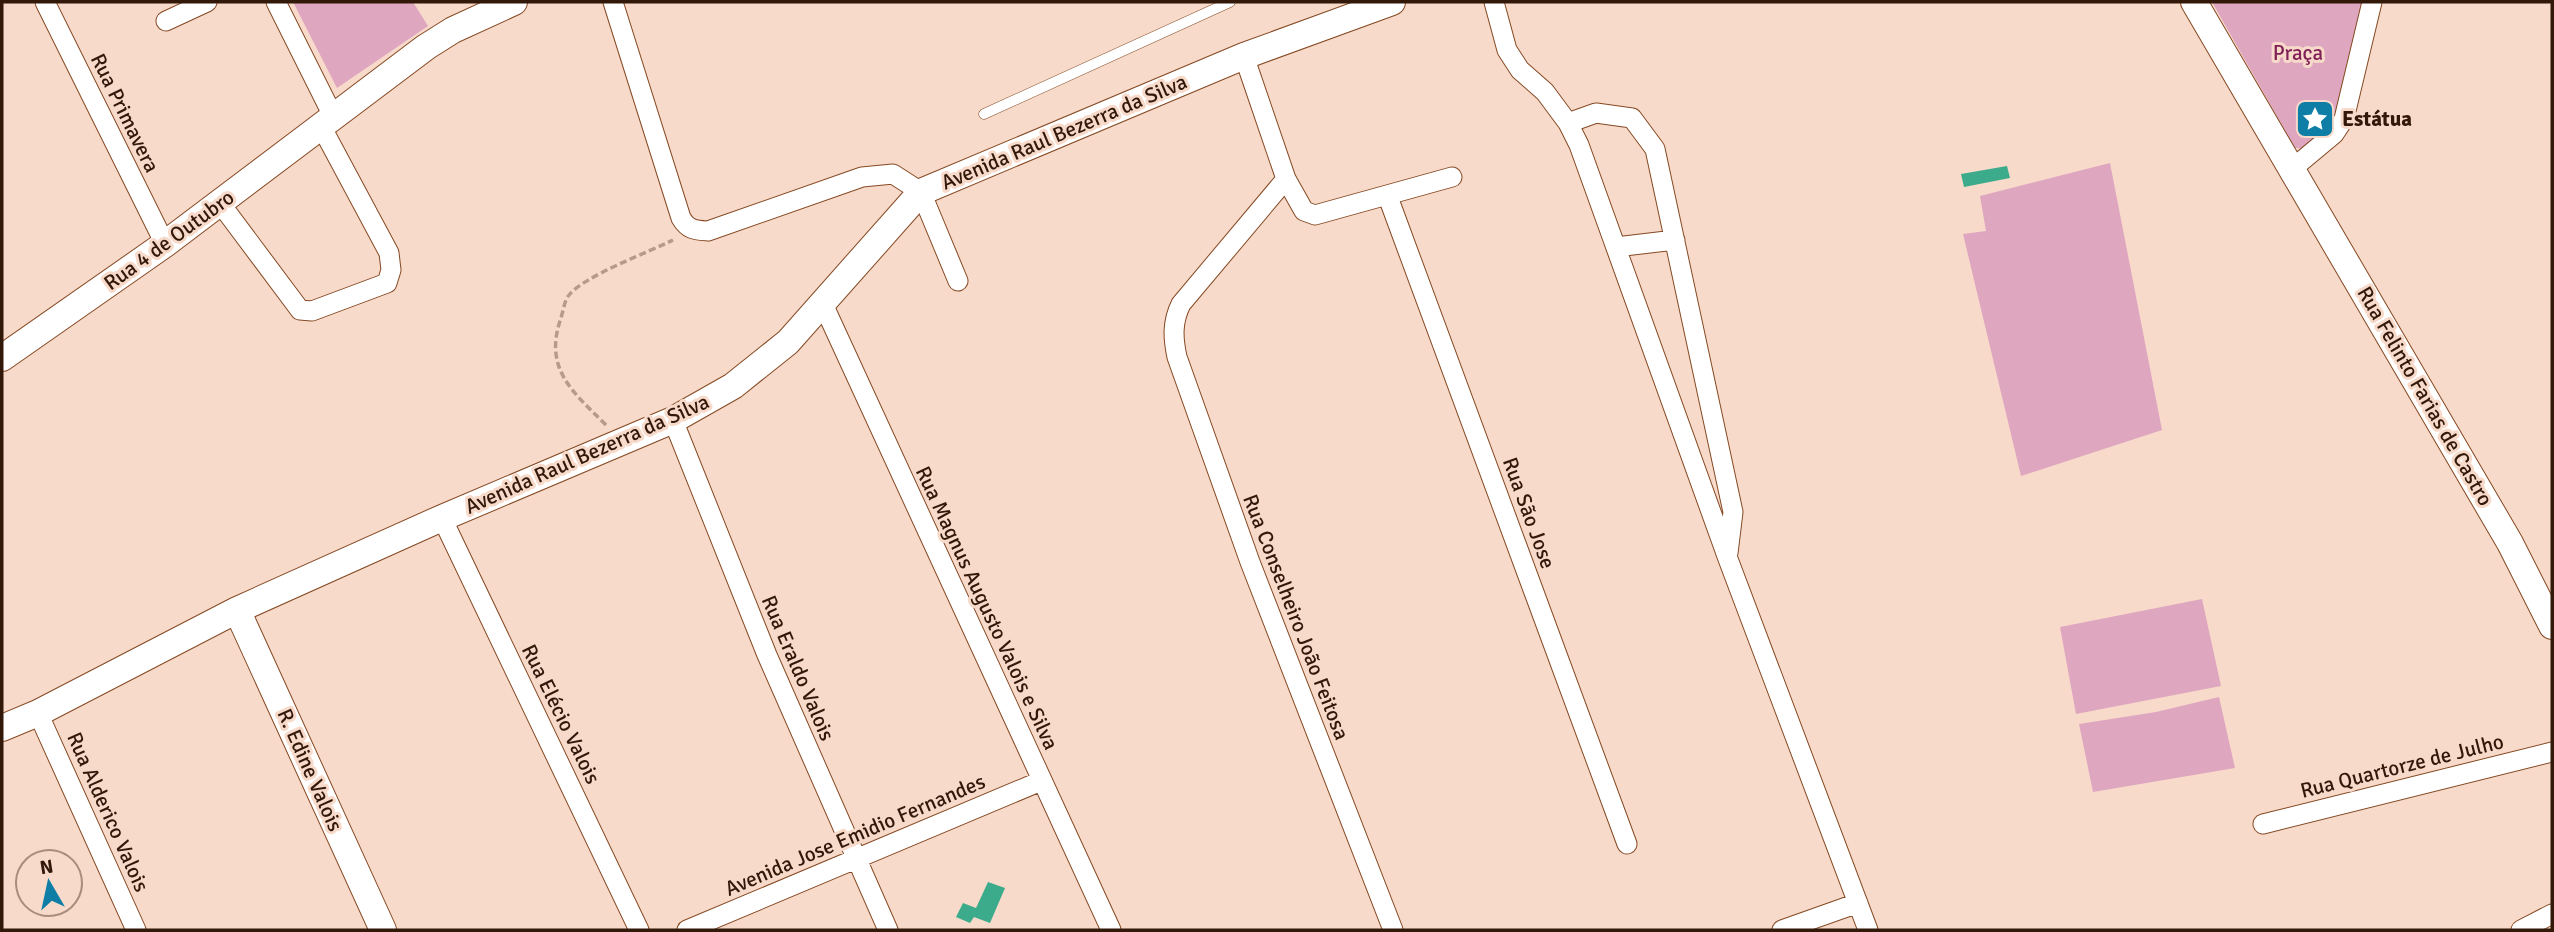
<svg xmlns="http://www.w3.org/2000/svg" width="2554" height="932" viewBox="0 0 2554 932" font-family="Signika,sans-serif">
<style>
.green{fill:#dfa6c0}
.water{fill:#3cab8b}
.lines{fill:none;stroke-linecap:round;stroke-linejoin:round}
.lane-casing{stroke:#854923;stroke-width:11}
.street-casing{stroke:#854923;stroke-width:21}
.secondary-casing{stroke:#854923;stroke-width:28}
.path{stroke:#b69a8a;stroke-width:3.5;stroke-dasharray:7 3.5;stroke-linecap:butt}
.lane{stroke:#fff;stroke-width:10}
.street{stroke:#fff;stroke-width:19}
.secondary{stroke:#fff;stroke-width:26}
.labels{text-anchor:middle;stroke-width:6;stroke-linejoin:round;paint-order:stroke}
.park-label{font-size:21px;fill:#802056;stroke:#f7daca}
.street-label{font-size:21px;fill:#321809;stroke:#f7daca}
.poi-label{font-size:21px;font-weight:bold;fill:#321809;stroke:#f7daca;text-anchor:start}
</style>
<rect width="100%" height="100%" fill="#f7daca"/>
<!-- green -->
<path class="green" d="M293,2H413L428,26L337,88Z
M2212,2H2364L2334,120L2308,149L2295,148Z
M2110,163L2162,430L2021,476L1963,234L1986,231L1980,196Z
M2202,599L2221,686L2076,714L2060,627Z
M2219,697L2235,768L2093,792L2079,724L2156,712Z"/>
<!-- water -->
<path class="water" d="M2007,166L2010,178L1964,187L1961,174Z
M988,882L1005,888L990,923L974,917L970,923L956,917L963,903L976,908Z"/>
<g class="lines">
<!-- lane casing -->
<g class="lane-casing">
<path id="lane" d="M984,114L1230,2"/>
</g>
<!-- street casing -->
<g class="street-casing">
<path id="street" d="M45,2L165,244
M276,2L334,118
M613,2L681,218C688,230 695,230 708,231L862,177L893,174L921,192L958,281
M1494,2L1507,50L1520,70L1545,92L1568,123L1579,145L1728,559L1868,930
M166,21L207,2
M1244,56L1286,179L1304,211L1315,215L1452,177
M1568,123L1596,113L1632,118L1655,149L1733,512L1728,553
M2292,169L2334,134L2344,119L2372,2
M1286,179L1181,304C1172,322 1173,338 1177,357L1250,562L1393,930
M1388,197L1627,844
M220,203L300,310L312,311L387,283L391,270L389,253L321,126
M1616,247L1675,240
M823,304L1111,930
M673,420L767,655L888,930
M442,518L639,930
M38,713L136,930
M2263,824L2552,752
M687,930L1041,781
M1782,930L1858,903
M2521,930L2552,914"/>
</g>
<!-- secondary casing -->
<g class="secondary-casing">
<path id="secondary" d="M2194,2L2510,543L2552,626
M2,358L165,244L426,47L453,30L514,2
M237,610L383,930
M2,728L38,713L237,610L442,518L673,420L733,386L788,342L921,192L1244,56L1392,2"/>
</g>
<!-- path -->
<path class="path" d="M606,425C574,393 544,370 560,321C563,313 564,301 569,295C584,276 649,252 673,240"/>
<!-- lane -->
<use href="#lane" class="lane"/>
<!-- street -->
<use href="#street" class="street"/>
<!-- secondary -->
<use href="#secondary" class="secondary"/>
</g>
<!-- icons -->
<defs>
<g id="sight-square" transform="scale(2.0125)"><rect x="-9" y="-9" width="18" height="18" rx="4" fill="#0e7ea6" stroke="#f7daca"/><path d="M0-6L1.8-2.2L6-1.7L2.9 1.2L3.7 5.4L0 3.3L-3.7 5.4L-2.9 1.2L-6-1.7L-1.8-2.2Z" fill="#fff"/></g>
</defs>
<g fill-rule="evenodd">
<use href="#sight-square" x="2315" y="119"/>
</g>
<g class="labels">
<!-- park labels -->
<g class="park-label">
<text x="2298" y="60">Praça</text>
</g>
<!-- street labels -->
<g class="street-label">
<text transform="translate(125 113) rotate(64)" y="7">Rua Primavera</text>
<text transform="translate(1064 132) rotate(-23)" y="7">Avenida Raul Bezerra da Silva</text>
<text transform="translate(169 240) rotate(-36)" y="7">Rua 4 de Outubro</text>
<text transform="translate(2425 396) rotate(60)" y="7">Rua Felinto Farias de Castro</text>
<text transform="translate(587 454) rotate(-24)" y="7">Avenida Raul Bezerra da Silva</text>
<text transform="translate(1529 513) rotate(70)" y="7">Rua São Jose</text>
<text transform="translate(987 608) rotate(65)" y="7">Rua Magnus Augusto Valois e Silva</text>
<text transform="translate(1296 617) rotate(69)" y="7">Rua Conselheiro João Feitosa</text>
<text transform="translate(798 668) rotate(67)" y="7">Rua Eraldo Valois</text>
<text transform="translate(561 714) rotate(64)" y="7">Rua Elécio Valois</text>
<text transform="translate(2402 766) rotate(-14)" y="7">Rua Quartorze de Julho</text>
<text transform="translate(310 770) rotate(66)" y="7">R. Edine Valois</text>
<text transform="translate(108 812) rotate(66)" y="7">Rua Alderico Valois</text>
<text transform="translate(855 835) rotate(-23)" y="7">Avenida Jose Emidio Fernandes</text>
</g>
<!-- poi labels -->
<g class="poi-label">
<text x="2342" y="126">Estátua</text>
</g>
</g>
<!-- border -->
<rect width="2554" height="932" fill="none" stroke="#321809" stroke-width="7"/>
<!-- north arrow -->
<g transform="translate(49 883) rotate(351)"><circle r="33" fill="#f7daca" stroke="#a88c7d" stroke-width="2"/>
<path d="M0-5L12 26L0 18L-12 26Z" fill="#0e7ea6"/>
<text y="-10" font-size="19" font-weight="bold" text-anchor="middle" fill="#321809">N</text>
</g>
</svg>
